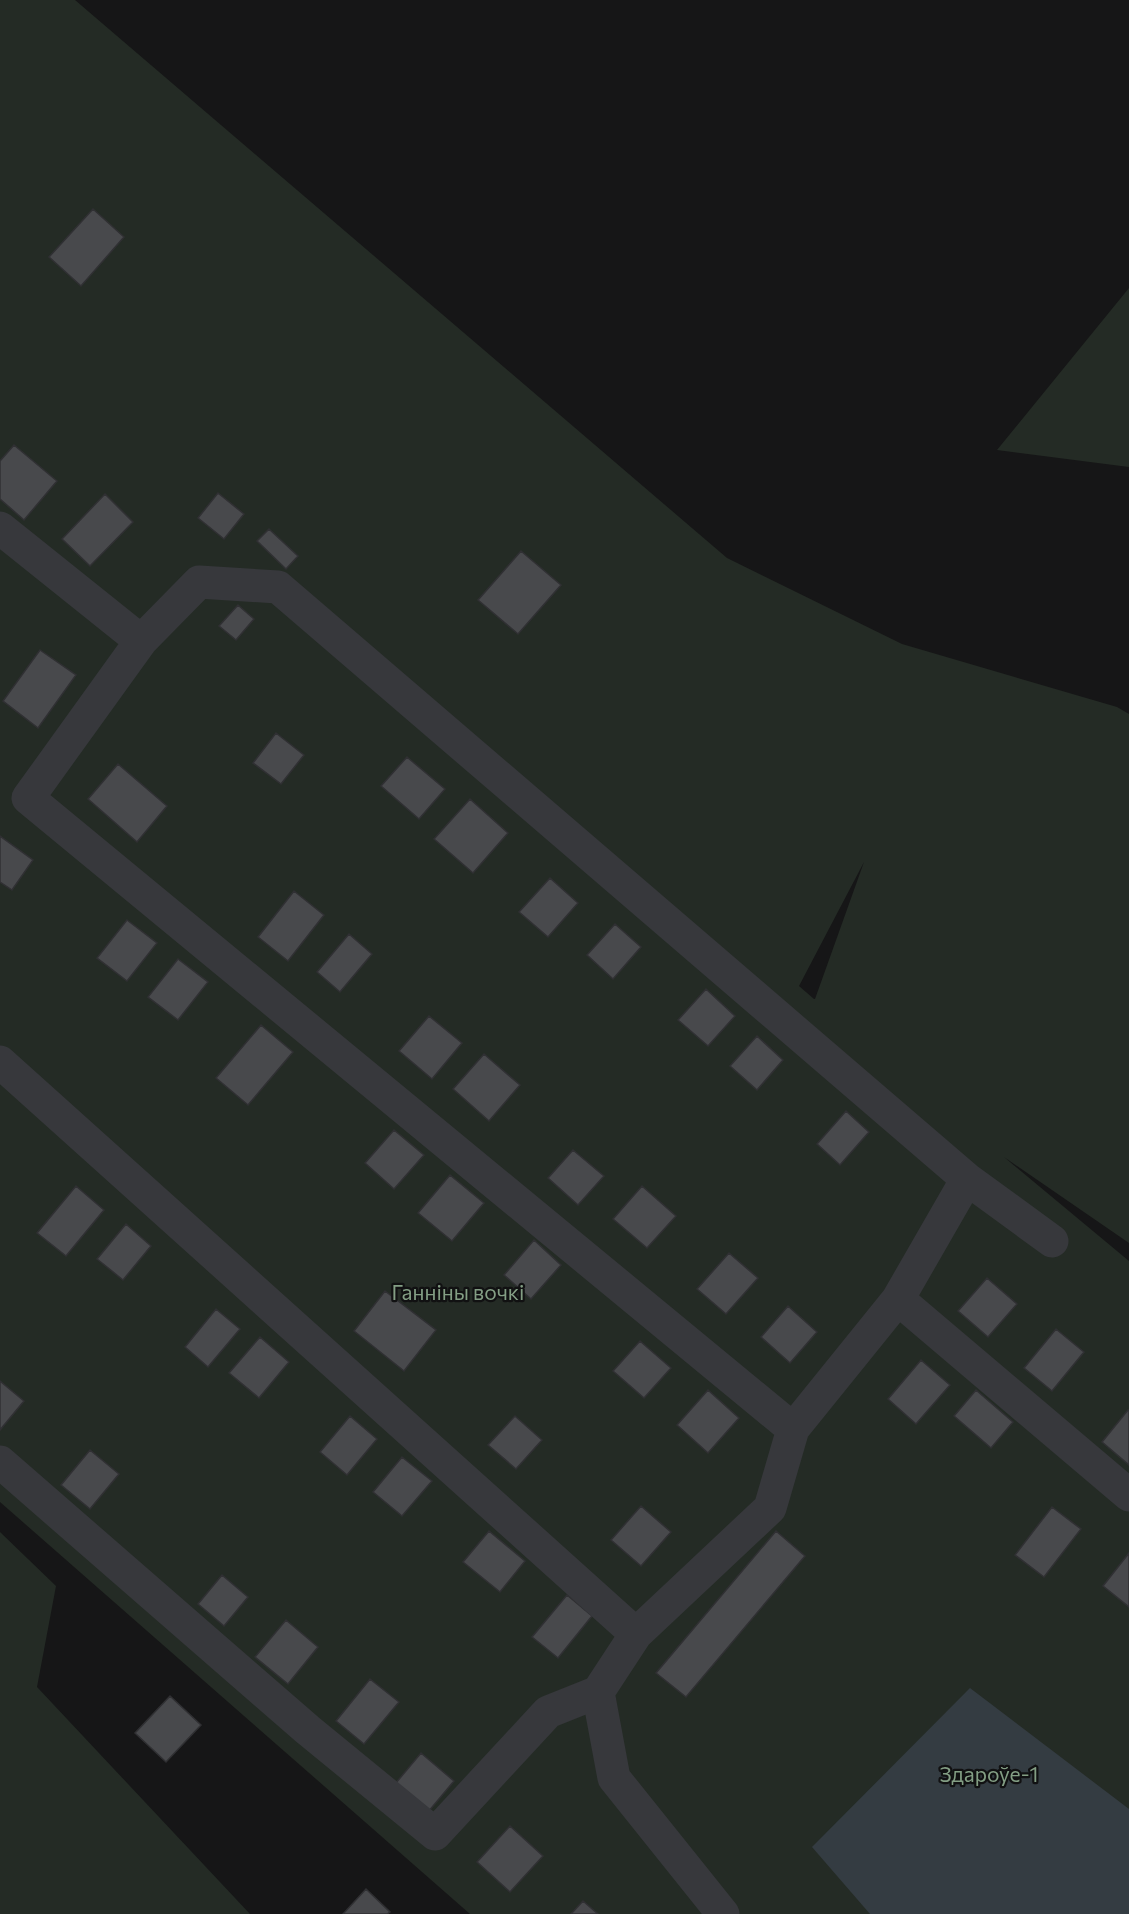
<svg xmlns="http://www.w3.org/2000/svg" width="1129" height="1914" viewBox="0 0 1129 1914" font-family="Commissioner,sans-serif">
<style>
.green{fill:#242b25;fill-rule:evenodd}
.water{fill:#343c42}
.building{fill:#48494c;stroke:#303033;stroke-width:1.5}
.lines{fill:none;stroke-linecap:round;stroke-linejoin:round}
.minor{stroke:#37383c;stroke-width:33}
.labels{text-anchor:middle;stroke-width:4.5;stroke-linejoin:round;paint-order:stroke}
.park-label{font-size:21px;fill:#839e84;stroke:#111112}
</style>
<rect width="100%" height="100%" fill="#161617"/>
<!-- green -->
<path class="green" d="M0,0H75L727,558L902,644L1117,707L1129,714V1243L1004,1157L1129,1261V1914H470L0,1502ZM864,862L815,999H814L799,986Z
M1129,288V467L997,450Z
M0,1532L56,1586L37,1687L250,1914H0Z"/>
<!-- water -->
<path class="water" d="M970,1688L1129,1809V1914H870L812,1847Z"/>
<!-- building -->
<path class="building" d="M93,209L124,237L81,286L49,257Z
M14,445L57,481L24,520L0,499V461Z
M218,493L244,514L224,539L198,518Z
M105,494L133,522L90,566L62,539Z
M269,529L298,556L286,569L257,541Z
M521,551L561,585L518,634L478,600Z
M238,605L254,619L236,640L219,626Z
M40,650L76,675L38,728L3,701Z
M276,733L304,755L281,784L253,763Z
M407,757L445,789L419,819L381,786Z
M118,764L167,806L137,842L88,799Z
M470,799L508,833L473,873L434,839Z
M0,836L33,860L12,890L0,882Z
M550,878L578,903L548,937L519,912Z
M294,891L324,915L288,961L258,937Z
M127,920L157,943L127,981L97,958Z
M615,924L641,947L613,979L587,955Z
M349,934L372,954L340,992L317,972Z
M178,959L208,982L178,1020L148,997Z
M706,989L735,1016L708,1046L678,1020Z
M429,1016L462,1043L432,1079L399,1051Z
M261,1025L293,1052L248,1105L216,1078Z
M757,1036L783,1060L757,1090L730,1066Z
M484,1054L520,1085L489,1121L453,1089Z
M846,1111L869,1132L840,1165L817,1144Z
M394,1130L424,1155L394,1189L365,1163Z
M573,1150L604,1176L578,1205L548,1178Z
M450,1175L484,1203L452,1241L418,1213Z
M76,1186L104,1210L66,1256L37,1233Z
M642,1186L676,1216L647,1248L613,1219Z
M126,1224L151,1246L123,1280L97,1259Z
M534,1240L561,1265L531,1299L504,1275Z
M729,1253L758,1278L726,1314L697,1289Z
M987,1278L1017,1304L988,1337L958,1311Z
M385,1291L436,1330L404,1371L354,1331Z
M788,1306L817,1332L790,1363L761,1337Z
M216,1309L240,1329L208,1367L185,1347Z
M1056,1329L1084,1352L1052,1391L1024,1368Z
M260,1337L289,1362L259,1398L229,1373Z
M640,1341L671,1368L644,1398L613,1371Z
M921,1360L950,1385L916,1424L888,1399Z
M0,1381L24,1401L0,1430Z
M708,1390L739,1418L708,1453L677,1425Z
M976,1390L1013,1422L991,1448L954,1416Z
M1128,1410H1129V1465L1102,1442Z
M350,1416L377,1439L347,1475L320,1452Z
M515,1416L542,1440L516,1469L488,1445Z
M90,1450L119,1474L90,1509L61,1485Z
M402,1457L432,1481L402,1516L373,1492Z
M641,1506L671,1532L641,1566L611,1540Z
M1052,1507L1081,1529L1044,1577L1015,1555Z
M489,1531L525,1561L500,1592L463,1562Z
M776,1531L805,1556L686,1697L656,1673Z
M1129,1553V1607L1103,1586Z
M222,1575L248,1597L224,1626L198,1604Z
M567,1595L592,1616L558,1658L532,1637Z
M286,1620L318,1647L288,1684L255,1657Z
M370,1679L399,1702L364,1744L336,1721Z
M170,1696L201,1725L166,1762L135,1733Z
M421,1753L454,1781L423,1818L390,1790Z
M510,1826L543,1856L510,1892L477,1862Z
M366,1889L390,1912L387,1914H343Z
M583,1901L598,1914H571Z"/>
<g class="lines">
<!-- minor -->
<path class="minor" d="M0,528L141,641
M0,1062L636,1634
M898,1299L1129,1495
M793,1429L28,798L141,641L199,582L278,587L967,1179L1052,1241
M0,1462L308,1730L435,1834L548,1712L598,1692
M723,1914L614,1778L598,1692L636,1634L770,1508L793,1429L898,1299L967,1179"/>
</g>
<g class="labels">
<!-- park labels -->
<g class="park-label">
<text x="458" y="1300">Ганніны вочкі</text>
<text x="989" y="1782">Здароўе-1</text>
</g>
</g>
</svg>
